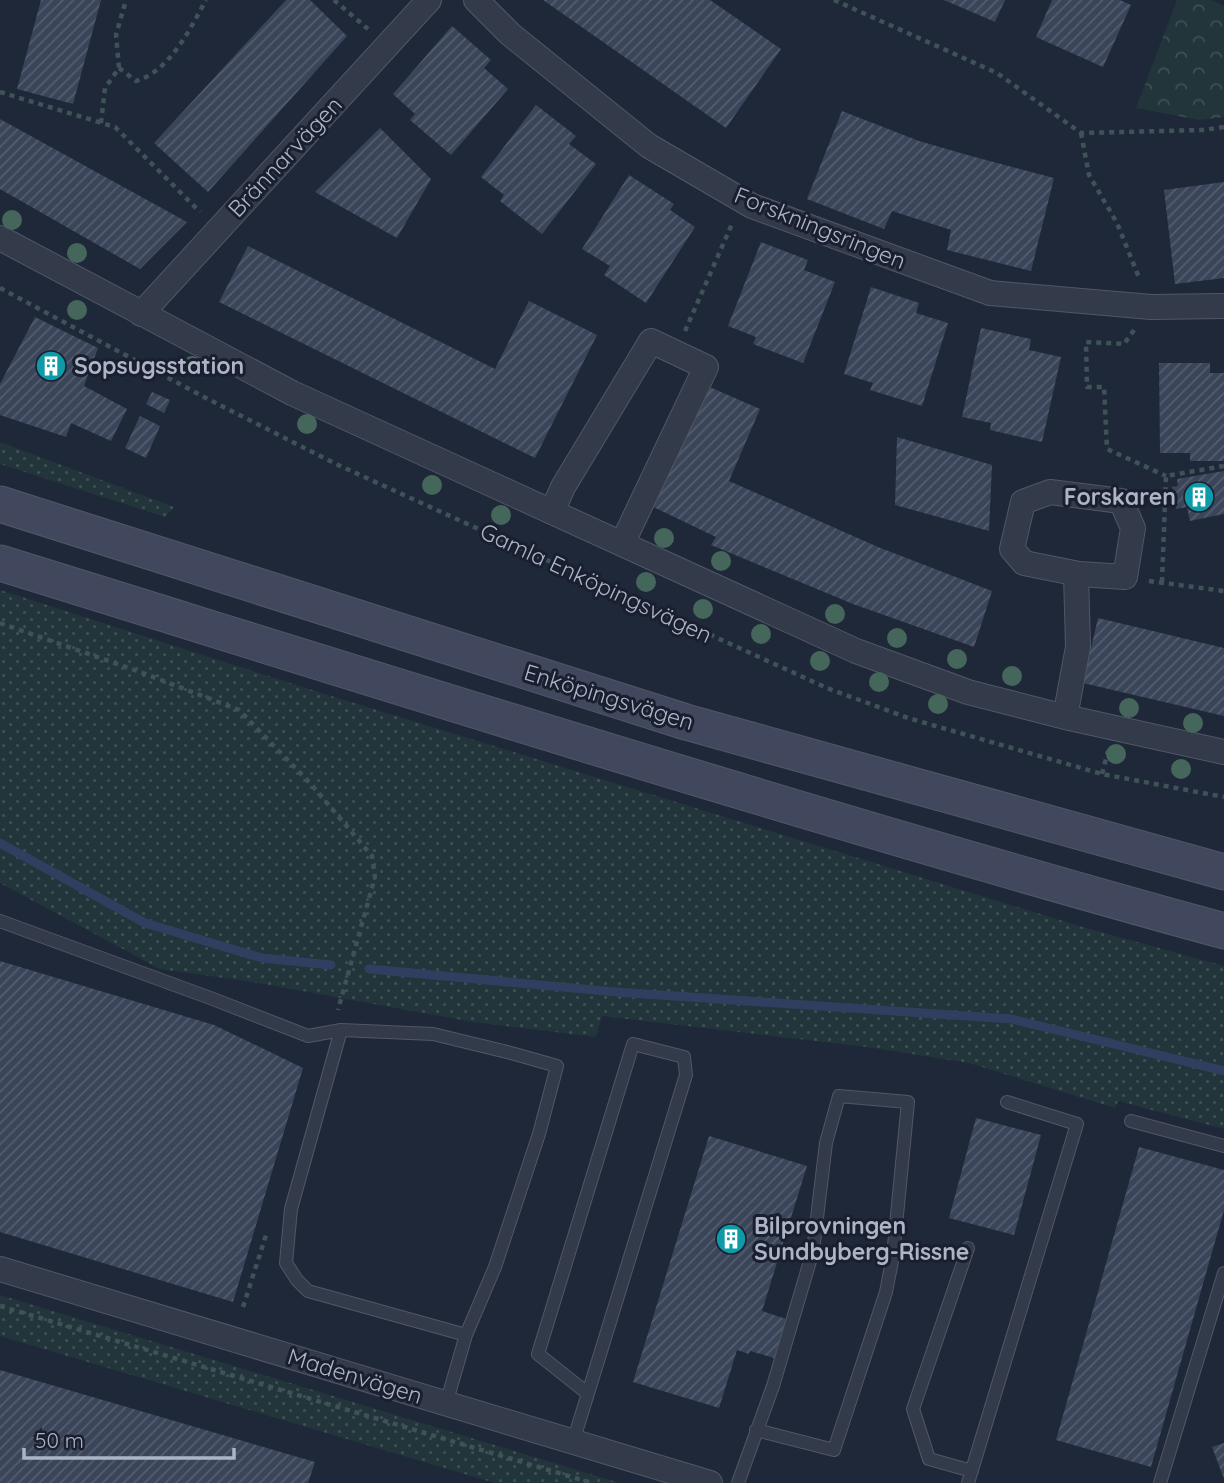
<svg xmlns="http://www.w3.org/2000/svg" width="1224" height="1483" viewBox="0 0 1224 1483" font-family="Quicksand,sans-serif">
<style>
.grass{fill:url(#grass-dots)}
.forest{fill:url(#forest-crowns)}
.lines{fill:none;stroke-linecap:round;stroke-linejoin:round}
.stream{stroke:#303f5f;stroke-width:9}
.building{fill:url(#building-hatch)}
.service-casing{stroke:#515767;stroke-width:14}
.minor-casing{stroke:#515767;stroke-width:26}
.secondary-casing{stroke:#515767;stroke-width:37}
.path{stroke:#3f5258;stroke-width:4.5;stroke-dasharray:5 5;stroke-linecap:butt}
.service{stroke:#333a49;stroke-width:12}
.minor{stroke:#333a49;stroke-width:24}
.secondary{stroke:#41485d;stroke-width:35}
.tree{fill:#45665a}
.labels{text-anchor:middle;stroke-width:6;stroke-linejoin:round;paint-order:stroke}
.street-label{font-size:23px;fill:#adb4c6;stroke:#191f2e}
.poi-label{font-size:23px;font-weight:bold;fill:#adb4c6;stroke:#191f2e;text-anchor:start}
</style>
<defs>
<pattern id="grass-dots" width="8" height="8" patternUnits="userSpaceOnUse" patternTransform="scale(1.75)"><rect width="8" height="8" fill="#21353a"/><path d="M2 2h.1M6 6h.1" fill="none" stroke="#3f5055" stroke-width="1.8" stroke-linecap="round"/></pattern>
<pattern id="forest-crowns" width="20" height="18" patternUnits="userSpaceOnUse" patternTransform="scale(1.75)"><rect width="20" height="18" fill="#21353a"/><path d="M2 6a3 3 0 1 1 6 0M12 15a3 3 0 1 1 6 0" fill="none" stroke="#3f5055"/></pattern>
<pattern id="building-hatch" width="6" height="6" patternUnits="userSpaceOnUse" patternTransform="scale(1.75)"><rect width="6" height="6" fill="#3b4559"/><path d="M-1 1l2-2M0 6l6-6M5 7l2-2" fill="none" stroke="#555d6f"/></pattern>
</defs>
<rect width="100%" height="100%" fill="#1f2839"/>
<!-- grass -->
<path class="grass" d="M0,442L174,507L165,517L0,464Z
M0,590L315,691L1079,926L1224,966V1129L1118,1101L1115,1108L969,1063L867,1047L602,1016L596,1037L473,1022L253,982L160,969L0,883Z
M0,1295L620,1483H495L0,1336Z"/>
<!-- forest -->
<path class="forest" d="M1177,0H1211L1224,6V117L1199,120L1136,108Z"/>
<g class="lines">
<!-- stream -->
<path class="stream" d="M0,843L145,923L262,958L331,965
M369,969L616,992L1011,1019L1224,1071"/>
</g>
<!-- building -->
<path class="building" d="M41,0H101L73,104L17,89Z
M286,0H310L347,36L208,192L154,143Z
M543,0H710L781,49L726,128Z
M944,0H1005L995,22Z
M1052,0H1120L1131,5L1103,67L1036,37Z
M452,26L491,60L484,68L508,89L451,155L410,120L415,114L393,94Z
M536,105L576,136L569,144L596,164L542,234L500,201L504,195L481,177Z
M842,111L919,141L971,156L1054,178L1031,271L947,250L951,230L892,211L884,229L807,199Z
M0,119L187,222L140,269L0,189Z
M380,128L431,179L397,238L315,192Z
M629,175L674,204L670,210L695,227L646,303L604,275L610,266L582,249Z
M1224,182V278L1175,284L1164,190Z
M761,242L808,260L804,270L835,282L803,363L753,344L756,337L728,326Z
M248,246L495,369L529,301L597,335L535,458L219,302Z
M871,287L919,303L916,313L948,323L922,406L870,390L873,383L844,374Z
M35,317L98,348L84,386L127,409L111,441L71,423L66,437L0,415V384Z
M981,328L1031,339L1029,350L1061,357L1042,442L990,430L991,423L962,417Z
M1159,363H1210V373H1224V461H1190V453H1160Z
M705,385L760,409L729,481L878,547L992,591L974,647L853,604L711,545L716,537L645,503Z
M152,392L170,400L164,413L146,404Z
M140,416L160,426L146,458L125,448Z
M897,437L992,465L989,531L895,505Z
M1224,471V514L1190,521L1187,507L1176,509L1172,487L1178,486L1177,479Z
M1098,618L1224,648V716L1083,683Z
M0,961L214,1025L303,1068L233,1302L0,1232Z
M976,1118L1041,1135L1014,1235L949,1218Z
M709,1136L807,1166L762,1311L786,1319L774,1358L750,1351L749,1354L737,1350L719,1408L633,1382Z
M1139,1147L1224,1170V1210L1151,1467L1056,1440Z
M0,1370L315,1462L308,1483H0Z
M1224,1443V1479L1212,1447Z"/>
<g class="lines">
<!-- service casing -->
<g class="service-casing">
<path id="service" d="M0,921L213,999L308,1036L341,1030L433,1034L511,1053L557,1066L539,1134L495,1267L466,1335L446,1404
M341,1030L291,1209L286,1263L297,1280L308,1291L466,1335
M1131,1121L1224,1146
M968,1248L913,1409L929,1459L972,1471
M573,1442L686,1075L684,1057L633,1044L538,1354L587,1393
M738,1483L773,1386L813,1251L826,1143L839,1096L908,1102L893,1256L886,1292L834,1450L756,1430
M968,1483L1077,1124L1007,1102
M1160,1483L1224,1273"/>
</g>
<!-- minor casing -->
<g class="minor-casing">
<path id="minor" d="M476,0L510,34L649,146L752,206L990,293L1151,307L1224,306
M0,238L292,393L856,651L968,692L1065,717L1224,752
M141,314L429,0
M1050,492L1121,501L1133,528L1125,577L1079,574L1024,563L1012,549L1023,502Z
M552,512L563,487L651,341L706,367L622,544
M1065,717L1078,647L1076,574
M0,1269L710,1483"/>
</g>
<!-- secondary casing -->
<g class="secondary-casing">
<path id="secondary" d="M0,504L686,722L1224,872
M0,563C407,689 813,818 1224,931"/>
</g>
<!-- path -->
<path class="path" d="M334,0L368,29
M834,0L997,73L1081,133L1203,130L1224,127
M119,68L136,81C170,71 190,29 206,0
M0,92L115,127L200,212
M101,123L105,88L119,68L116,35L126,0
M1081,133L1089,175L1117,223L1140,280
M0,288L204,397L336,464L827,688L908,718L1102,774L1224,797
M1134,330L1124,344L1086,342L1087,387H1104L1107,449L1166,476
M685,331L732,224
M1149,581L1224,591
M1162,582L1166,476L1224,466
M0,623L140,672L239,710L310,783L372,856L375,877L338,1010
M1102,774L1108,751
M0,1306L592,1483
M243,1307L267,1232"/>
<!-- service -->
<use href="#service" class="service"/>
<!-- minor -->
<use href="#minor" class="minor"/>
<!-- secondary -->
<use href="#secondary" class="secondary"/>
</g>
<!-- trees -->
<g class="tree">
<circle cx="12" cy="220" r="10"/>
<circle cx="77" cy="253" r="10"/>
<circle cx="77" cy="310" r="10"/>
<circle cx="192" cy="366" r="10"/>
<circle cx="307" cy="424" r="10"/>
<circle cx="432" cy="485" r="10"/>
<circle cx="501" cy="515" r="10"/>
<circle cx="664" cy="538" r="10"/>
<circle cx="721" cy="561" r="10"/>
<circle cx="646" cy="582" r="10"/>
<circle cx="703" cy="609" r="10"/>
<circle cx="835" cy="614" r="10"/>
<circle cx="761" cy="634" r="10"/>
<circle cx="897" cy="638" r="10"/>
<circle cx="957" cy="659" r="10"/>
<circle cx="820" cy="661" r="10"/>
<circle cx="1012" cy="676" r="10"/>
<circle cx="879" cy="682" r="10"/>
<circle cx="938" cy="704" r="10"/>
<circle cx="1129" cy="708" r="10"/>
<circle cx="1193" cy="723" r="10"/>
<circle cx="1116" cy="754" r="10"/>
<circle cx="1181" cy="769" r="10"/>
</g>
<!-- icons -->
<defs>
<g id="building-disc" transform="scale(1.575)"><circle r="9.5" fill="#0f9aa8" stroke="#191f2e"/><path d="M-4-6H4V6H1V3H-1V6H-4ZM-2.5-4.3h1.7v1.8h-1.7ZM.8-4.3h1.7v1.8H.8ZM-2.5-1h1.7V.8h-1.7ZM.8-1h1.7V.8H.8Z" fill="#fff"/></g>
</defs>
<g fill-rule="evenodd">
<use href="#building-disc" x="51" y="366"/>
<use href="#building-disc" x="1199" y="497"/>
<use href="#building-disc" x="731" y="1239"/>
</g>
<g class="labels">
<!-- street labels -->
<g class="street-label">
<text transform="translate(285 157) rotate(-47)" y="8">Brännarvägen</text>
<text transform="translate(820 228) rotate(22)" y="8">Forskningsringen</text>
<text transform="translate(596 583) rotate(25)" y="8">Gamla Enköpingsvägen</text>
<text transform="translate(609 697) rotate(17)" y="8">Enköpingsvägen</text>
<text transform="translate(355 1376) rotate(17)" y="8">Madenvägen</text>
</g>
<!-- poi labels -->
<g class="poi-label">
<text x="74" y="374">Sopsugsstation</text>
<text x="1176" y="505" text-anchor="end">Forskaren</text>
<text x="754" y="1234">Bilprovningen<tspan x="754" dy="26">Sundbyberg-Rissne</tspan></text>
</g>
</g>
<!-- scale -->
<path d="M24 1448v10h210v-10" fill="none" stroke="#adb4c6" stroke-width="3.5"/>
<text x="35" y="1448" font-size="21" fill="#adb4c6" stroke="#191f2e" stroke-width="5" paint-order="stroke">50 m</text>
</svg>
